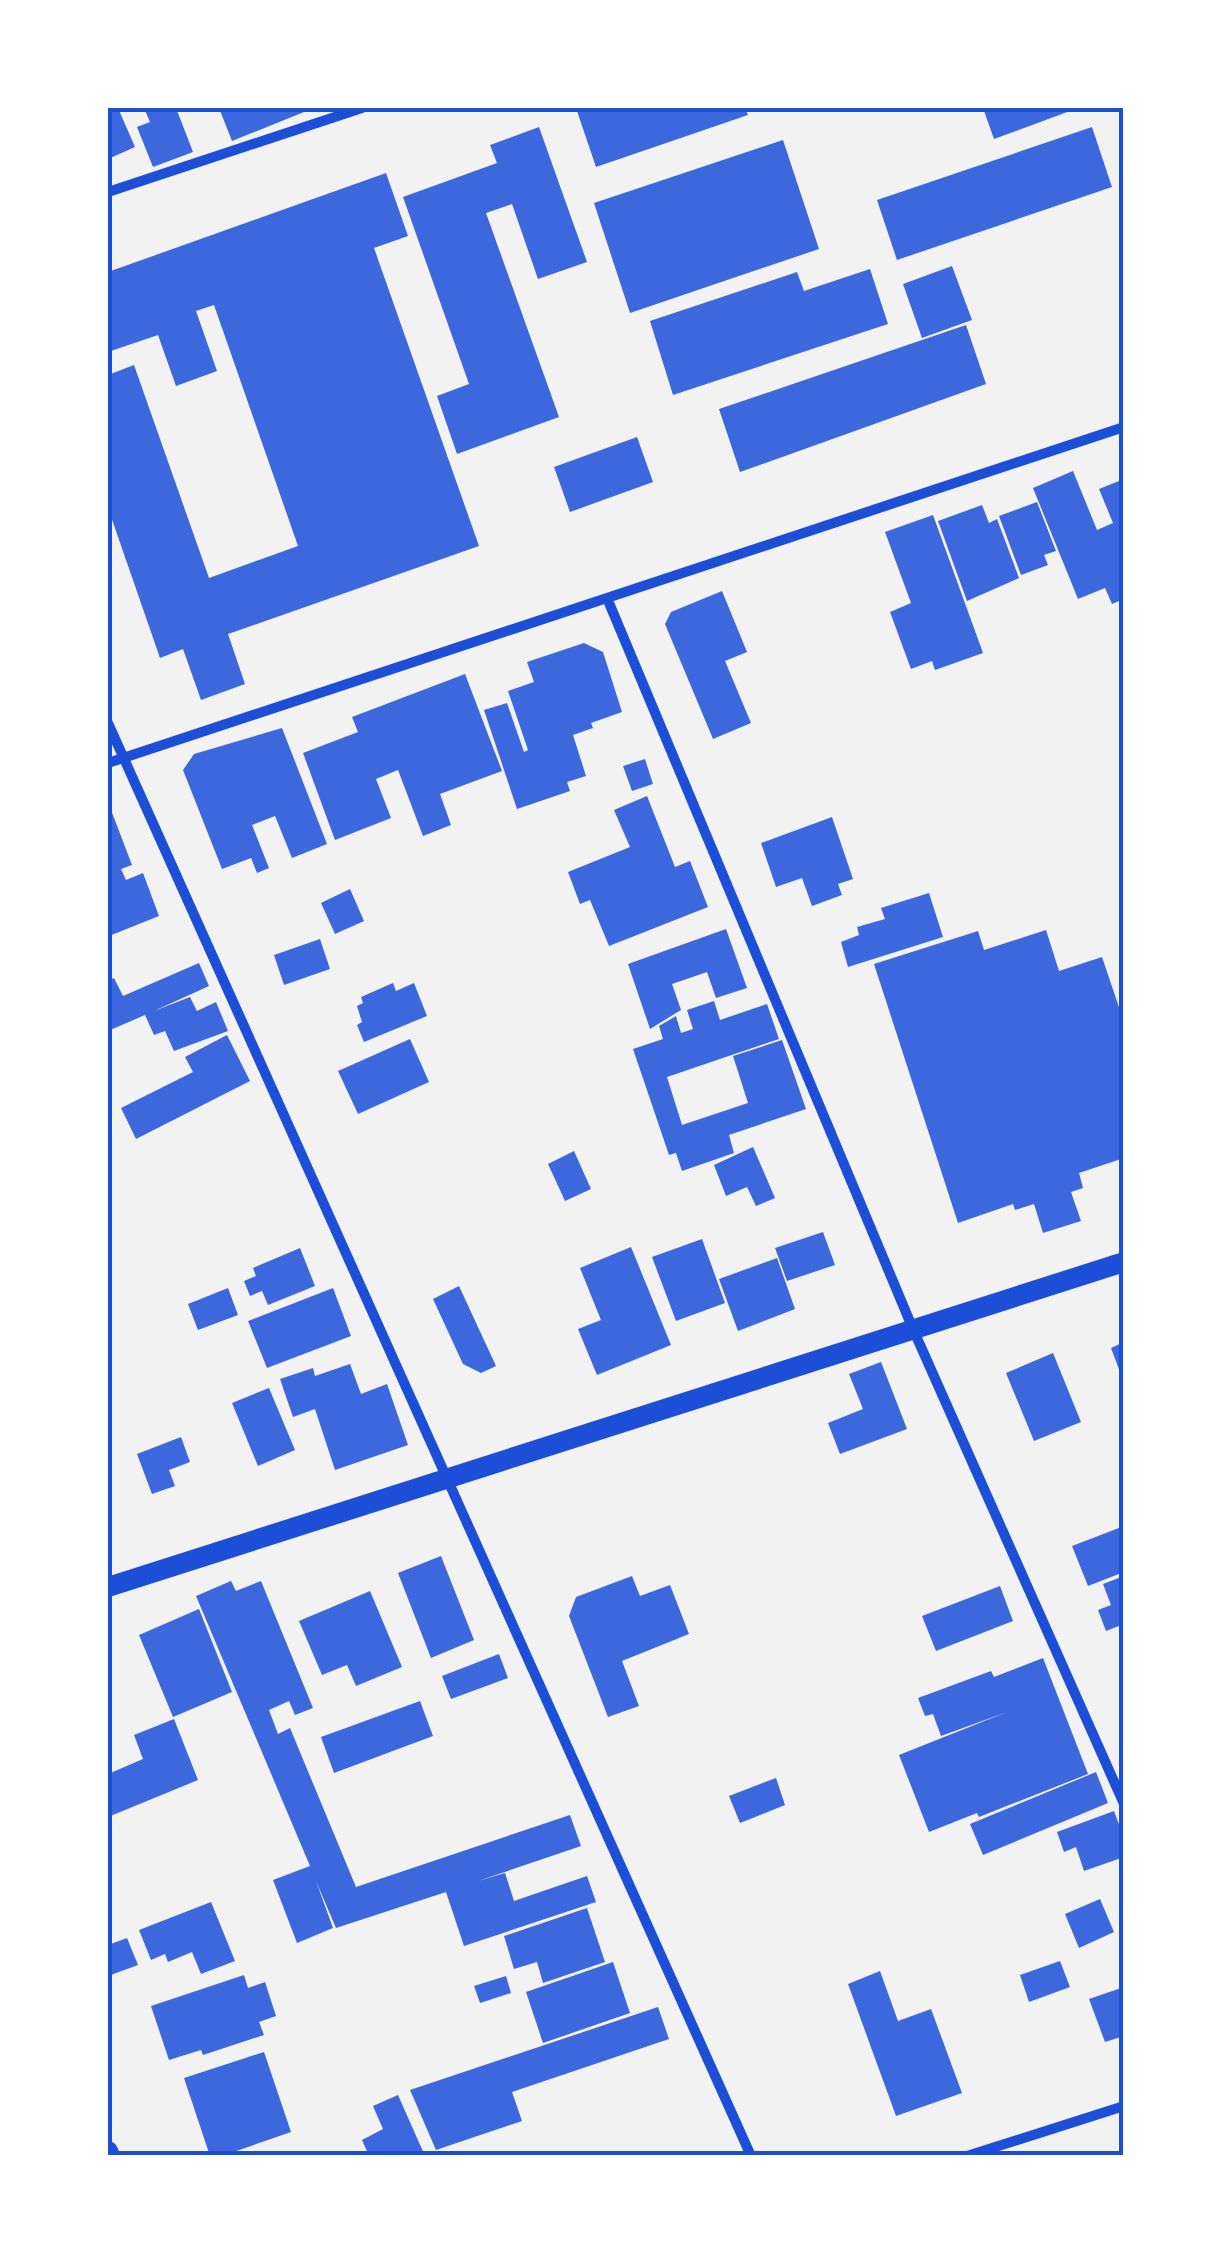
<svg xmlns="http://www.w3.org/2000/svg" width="1231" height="2263" viewBox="0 0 1231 2263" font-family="Karla,sans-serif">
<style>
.building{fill:#3d67dc}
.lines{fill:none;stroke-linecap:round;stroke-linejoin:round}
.minor{stroke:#1d4ed8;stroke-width:10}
.secondary{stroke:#1d4ed8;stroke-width:20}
.neatline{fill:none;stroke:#1d4ed8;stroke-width:4}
</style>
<rect width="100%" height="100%" fill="#f2f2f2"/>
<!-- building -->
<path class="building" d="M108,108H118L135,147L108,159Z
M144,108H176L193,152L153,167L137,127L150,122Z
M219,108H302L304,112L232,141Z
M588,108H745L748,115L596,167L577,111Z
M983,108H1069L1070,111L994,139Z
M539,127L587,262L538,279L512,204L486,213L559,417L457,454L437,396L469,384L403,197L497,163L490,145Z
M1092,127L1112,187L897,260L877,200Z
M783,140L819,249L630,313L594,203Z
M386,173L408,236L374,248L479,546L228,634L245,684L201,700L183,649L160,658L108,508V375L134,365L209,578L298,546L214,305L196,311L217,371L176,386L158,335L108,352V272Z
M952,266L972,320L922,338L903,284Z
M870,269L888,324L673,395L650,321L797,272L804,291Z
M966,325L986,384L740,472L719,409Z
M637,437L653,482L570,512L554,467Z
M1073,471L1097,530L1113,523L1099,489L1124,479V599L1112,604L1105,588L1078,599L1033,488Z
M1037,502L1056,551L1044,555L1048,565L1021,575L999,516Z
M982,505L989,523L997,519L1019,578L967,601L938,521Z
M933,515L983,653L935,670L932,661L911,669L890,612L911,603L885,532Z
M722,591L747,652L725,661L751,723L713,739L665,624L671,612Z
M584,643L603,652L622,712L591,723L593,728L573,735L586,776L567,782L570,791L517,809L484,710L507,703L524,752L528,750L508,691L534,682L527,662Z
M465,674L502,771L440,794L451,825L423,836L398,770L376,779L391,818L335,840L303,753L358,732L352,717Z
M282,728L327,844L292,858L275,816L252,825L269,868L257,873L251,858L222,869L183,770L194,754Z
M645,759L653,784L632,791L623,766Z
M647,796L675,867L690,861L708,907L609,946L590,900L580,904L568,872L630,847L614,810Z
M108,802L132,865L121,869L126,880L143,873L159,916L109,936Z
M832,817L853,879L838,884L842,895L812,906L802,878L776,887L761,843Z
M350,889L364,921L335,934L321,903Z
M929,893L943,937L848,967L841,942L859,935L857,927L885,919L881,908Z
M726,929L747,988L716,998L707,972L672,984L681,1010L650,1029L628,964Z
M1046,930L1059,971L1102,957L1124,1022V1158L1079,1173L1083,1188L1071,1192L1081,1221L1043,1233L1034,1204L1015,1210L1013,1204L958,1223L874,964L978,931L984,950Z
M320,939L330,969L284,985L274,955Z
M199,963L209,986L154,1011L190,997L197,1011L216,1002L228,1031L174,1051L165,1031L154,1035L145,1015L108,1031V981L114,978L123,996Z
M393,983L396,991L414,983L427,1016L364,1042L357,1025L362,1022L357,1006L363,1003L361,997Z
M714,1001L720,1020L767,1004L779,1039L667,1077L682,1125L748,1103L733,1056L782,1040L806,1109L729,1135L734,1153L682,1171L676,1153L669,1155L633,1049L663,1039L659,1026L676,1016L681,1033L693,1029L687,1010Z
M227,1035L250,1081L136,1139L121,1108L193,1072L185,1057Z
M410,1039L429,1082L358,1114L338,1071Z
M753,1147L775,1198L756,1206L747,1187L726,1196L714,1165Z
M574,1151L591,1189L565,1201L548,1164Z
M823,1232L835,1265L787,1281L775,1248Z
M702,1239L725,1303L676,1321L652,1257Z
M631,1247L671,1345L597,1375L578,1329L601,1320L580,1268Z
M300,1248L315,1286L268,1305L262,1291L250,1296L244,1281L256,1276L253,1268Z
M777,1258L795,1309L738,1331L719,1279Z
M459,1286L496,1366L481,1373L463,1364L433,1299Z
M228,1288L238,1315L198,1330L188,1304Z
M333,1288L351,1336L267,1368L248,1321Z
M1124,1342V1380H1123L1111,1348Z
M1053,1353L1081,1422L1034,1441L1006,1373Z
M881,1362L907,1429L840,1454L828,1423L863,1409L849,1374Z
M350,1364L361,1394L387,1384L408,1445L335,1470L315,1409L293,1417L280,1379L313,1368L315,1376Z
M269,1388L295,1450L258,1466L232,1403Z
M181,1437L190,1462L169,1470L175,1486L152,1494L137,1454Z
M1124,1526V1572L1088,1586L1072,1546Z
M441,1556L474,1640L431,1658L398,1573Z
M632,1576L640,1596L670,1585L689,1634L622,1661L639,1706L608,1717L569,1616L576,1597Z
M1124,1576V1624L1106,1631L1098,1610L1111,1605L1103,1584Z
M231,1581L236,1591L261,1581L313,1708L295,1715L289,1701L269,1710L278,1734L290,1728L356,1887L570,1815L581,1846L478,1881L505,1873L514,1901L587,1876L596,1902L464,1946L446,1892L336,1928L316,1881L333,1928L297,1943L273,1880L310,1866L196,1596Z
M1000,1586L1013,1621L936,1651L922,1616Z
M370,1591L402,1667L356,1686L347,1665L322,1675L299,1621Z
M199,1609L232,1692L173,1717L139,1635Z
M499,1654L508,1678L451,1699L442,1676Z
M1043,1658L1088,1774L979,1817L977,1813L929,1832L899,1755L1007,1712L941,1736L933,1714L925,1716L918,1698L991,1671L994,1677Z
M420,1701L433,1736L334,1773L321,1737Z
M174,1719L198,1780L108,1817V1774L143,1759L134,1735Z
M1096,1772L1108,1803L983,1855L970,1824Z
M776,1778L785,1805L740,1823L729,1796Z
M1114,1811L1124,1838V1857L1084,1871L1076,1847L1064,1852L1057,1832Z
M1100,1899L1114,1932L1079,1948L1065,1914Z
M211,1902L235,1961L201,1974L192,1952L168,1962L165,1954L151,1960L139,1930Z
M587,1908L605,1962L543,1983L537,1962L514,1969L504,1936Z
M127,1938L138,1965L108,1976V1945Z
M1060,1961L1070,1987L1029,2002L1020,1975Z
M613,1962L630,2013L543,2043L526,1992Z
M880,1971L898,2021L931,2009L962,2093L896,2116L848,1984Z
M244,1975L248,1988L265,1982L276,2016L259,2022L264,2035L203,2055L201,2050L169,2060L151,2006Z
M506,1976L511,1993L480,2003L474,1986Z
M1124,1987V2036L1105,2042L1089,1999Z
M658,2007L669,2039L512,2092L522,2121L436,2150L410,2090Z
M264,2052L291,2132L222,2156H210L184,2078Z
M398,2095L425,2156H369L362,2140L383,2129L373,2106Z"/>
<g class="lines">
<!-- minor -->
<path class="minor" d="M1122,108L1124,111
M108,192L362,108
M607,598L913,1329L1124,1804
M108,723L751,2156
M108,763L1124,427
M967,2156L1124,2106"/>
<!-- secondary -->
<path class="secondary" d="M108,1587L1124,1262
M108,2151L110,2156"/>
</g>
<!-- border -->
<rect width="1231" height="2263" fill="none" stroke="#ffffff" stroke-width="220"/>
<rect x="110" y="110" width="1011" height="2043" class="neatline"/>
</svg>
